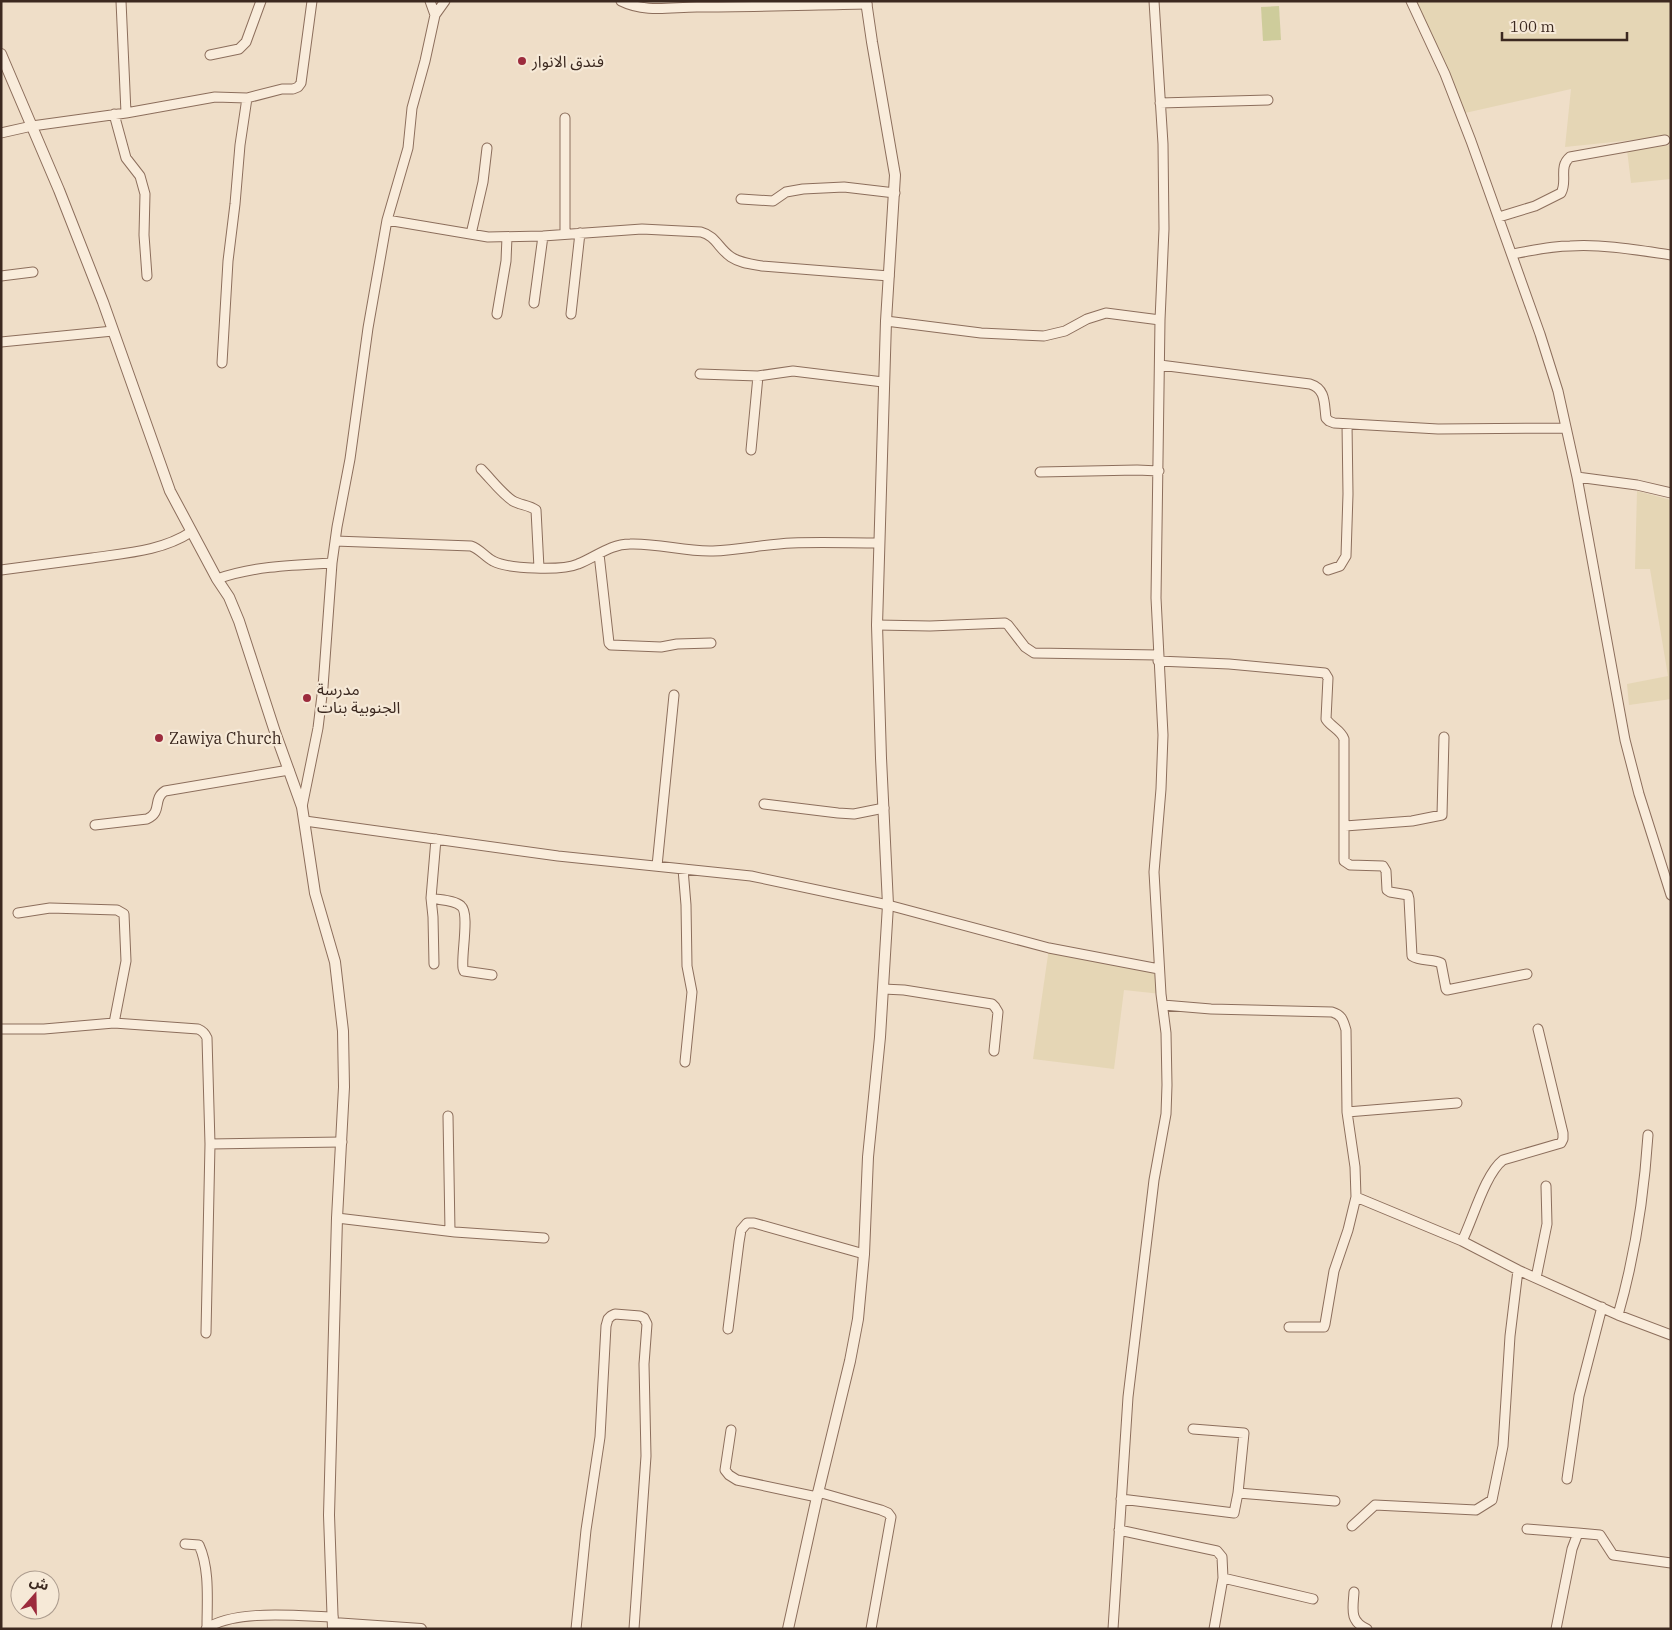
<svg xmlns="http://www.w3.org/2000/svg" width="1672" height="1630" viewBox="0 0 1672 1630" font-family="'IBM Plex Serif','Noto Sans Arabic',serif">
<style>
.farmland{fill:#e5d6b5}
.green{fill:#cecc9b}
.lines{fill:none;stroke-linecap:round;stroke-linejoin:round}
.minor-casing{stroke:#8c6e5c;stroke-width:11}
.tertiary-casing{stroke:#8c6e5c;stroke-width:12}
.minor{stroke:#f9ecdb;stroke-width:9}
.tertiary{stroke:#f9ecdb;stroke-width:10}
.poi-dot{fill:#9c2b3d;stroke:#f6e9d7;stroke-width:2}
.labels{text-anchor:middle;stroke-width:4.5;stroke-linejoin:round;paint-order:stroke}
.poi-label{font-size:16px;fill:#3c2920;stroke:#f6e9d7;text-anchor:start}
</style>
<rect width="100%" height="100%" fill="#efdec8"/>
<!-- farmland -->
<path class="farmland" d="M1416,1H1671V136L1565,147L1571,89L1465,113Z
M1671,145V179L1631,183L1627,150Z
M1637,491L1671,500V699L1629,705L1627,684L1668,676L1650,569H1635Z
M1049,948L1159,969L1161,994L1124,990L1114,1069L1033,1059Z"/>
<!-- green -->
<path class="green" d="M1279,6L1281,40L1263,41L1261,7Z"/>
<g class="lines">
<!-- minor casing -->
<g class="minor-casing">
<path id="minor" d="M121,1L126,113
M430,1L435,15
M621,1C645,13 671,7 697,7C753,7 810,5 867,4
M1411,1L1445,74L1471,141L1540,334L1558,391L1577,477L1625,740L1639,794L1671,895
M210,55L239,49L246,42L261,1
M1160,103L1268,100
M114,114L126,158L140,176L145,194L144,235L147,276
M1,133L32,126L126,113L215,97L247,98L282,89H293L298,87L301,83L312,1
M741,199L773,201L786,192L803,189L844,187L895,193
M1499,217L1535,206L1561,193C1568,181 1558,167 1570,157L1665,140
M387,220L488,237L543,236L642,229L701,232C716,236 718,248 731,257C740,263 751,264 762,266L889,276
M471,234L483,182L487,148
M565,234V118
M1512,254C1531,251 1550,246 1570,246C1604,244 1637,250 1671,255
M1,276L33,272
M534,303L543,236
M497,314L506,261L507,237
M571,314L580,233
M886,321L981,333L1044,336L1065,331L1087,319L1106,313L1160,320
M1,342L113,331
M222,363L228,261L235,204L240,145L247,98
M1160,365L1310,384C1326,389 1324,403 1326,418L1329,421L1334,423L1438,429L1566,428
M700,374L758,376L793,371L883,382
M751,450L758,376
M481,469C491,479 501,493 513,501C520,505 529,505 536,510L539,568
M1040,472L1137,470L1159,471
M1577,477L1637,485L1671,493
M335,541L471,546C480,549 485,557 493,561C508,569 562,571 578,564C596,557 610,544 630,544C659,543 685,552 713,551C740,550 766,544 792,543C821,542 850,543 879,543
M599,554L609,643L611,645L661,647L677,644L711,643
M1,570C32,566 62,562 92,558C126,553 162,551 191,532
M1328,570L1340,566L1346,556L1348,494L1347,424
M217,579C254,566 293,565 332,563
M877,625L930,626L1005,623L1008,625L1025,647L1034,653L1158,655
M1158,661L1229,664L1325,673L1328,678L1326,719C1331,727 1341,730 1344,739V861L1350,865L1383,866L1386,871L1387,890L1390,892L1408,895L1409,899L1412,956C1421,962 1431,958 1441,963L1446,989L1447,990L1527,974
M764,804L838,813L854,814L884,808
M302,807L318,728L323,687L332,563L337,527L350,459L368,328L387,220L408,148L412,108L425,61L435,15L445,1
M305,821L558,856L751,876L888,905L1049,948L1159,969
M95,825L147,819C163,812 152,799 165,791L289,770
M1345,826L1412,821L1442,815L1444,737
M657,866L674,695
M683,869L686,905L687,966L692,992L685,1062
M431,898C439,900 455,900 461,906C470,913 461,955 463,968L464,971L492,975
M18,913L50,908L117,910L124,914L126,961L114,1023
M434,964L433,917L431,898L436,839
M883,989L904,990L992,1004L995,1007L998,1012L994,1051
M1163,1005L1211,1009L1332,1012C1342,1015 1343,1020 1346,1030L1347,1112L1355,1167L1356,1197L1462,1241L1518,1270L1618,1315L1671,1335
M1,1029H44L114,1023L198,1029C203,1031 205,1033 207,1038L210,1144L206,1333
M1347,1112L1457,1103
M448,1116L450,1231
M210,1144L342,1142
M337,1218L455,1232L544,1238
M1462,1241C1473,1219 1485,1174 1503,1160L1561,1143L1563,1139V1133L1538,1029
M1536,1278L1547,1224L1546,1186
M1618,1315C1635,1256 1644,1196 1648,1135
M1289,1327H1324L1325,1324L1334,1271L1348,1230L1356,1197
M728,1329L739,1242L741,1230L747,1223H754L864,1254
M1193,1429L1244,1433L1238,1493
M731,1430L725,1470L729,1475L737,1480L817,1497
M1567,1479L1579,1396L1602,1307
M818,1492L881,1510L888,1513L891,1517L871,1629
M1121,1499L1234,1513L1238,1493L1335,1501
M1352,1526L1375,1505L1476,1510L1492,1500L1503,1446L1510,1336L1518,1270
M1527,1529L1578,1533
M1119,1530L1217,1551L1222,1557L1223,1578L1214,1629
M185,1544L199,1545C210,1569 207,1601 207,1627
M1223,1578L1313,1599
M1354,1592C1353,1609 1349,1621 1367,1629
M206,1629C234,1609 298,1616 333,1617
M576,1629L586,1530L600,1437L606,1326L608,1319L611,1316L615,1314L640,1316L644,1318L647,1324L644,1364L646,1456L634,1629
M1113,1629L1128,1397L1154,1180L1166,1114L1167,1085L1166,1033L1161,994L1154,872L1161,789L1163,735L1156,598L1160,320L1164,229L1163,144L1154,1
M1556,1629L1572,1549L1578,1533L1600,1535L1613,1555L1671,1563"/>
</g>
<!-- tertiary casing -->
<g class="tertiary-casing">
<path id="tertiary" d="M1,54L59,190L103,302L170,491L217,579L229,597L239,621L275,732L302,807L315,893L335,962L343,1031L344,1087L337,1218L329,1515L333,1629
M333,1623L421,1629
M788,1629L817,1497L850,1361L858,1319L864,1254L868,1157L880,1037L888,905L881,758L877,625L886,321L895,175L872,42L866,1"/>
</g>
<!-- minor -->
<use href="#minor" class="minor"/>
<!-- tertiary -->
<use href="#tertiary" class="tertiary"/>
</g>
<!-- markers -->
<g class="poi-dot">
<circle cx="522" cy="61" r="5"/>
<circle cx="307" cy="698" r="5"/>
<circle cx="159" cy="738" r="5"/>
</g>
<g class="labels">
<!-- poi labels -->
<g class="poi-label">
<text x="532" y="67">فندق الانوار</text>
<text x="317" y="695">مدرسة<tspan x="317" dy="18">الجنوبية بنات</tspan></text>
<text x="169" y="744">Zawiya Church</text>
</g>
</g>
<!-- border -->
<rect width="1672" height="1630" fill="none" stroke="#3c2920" stroke-width="5"/>
<!-- north arrow -->
<g transform="translate(35 1595) rotate(20)"><circle r="24" fill="#f6e9d7" stroke="#ac9c8e"/>
<path d="M0-4L9 19L0 12L-9 19Z" fill="#9c2b3d"/>
<text y="-8" font-size="14" font-weight="bold" text-anchor="middle" fill="#3c2920">ش</text>
</g>
<!-- scale -->
<path d="M1502 32v8h125v-8" fill="none" stroke="#3c2920" stroke-width="2.5"/>
<text x="1510" y="32" font-size="15" fill="#3c2920" stroke="#f6e9d7" stroke-width="4" paint-order="stroke">100 m</text>
</svg>
